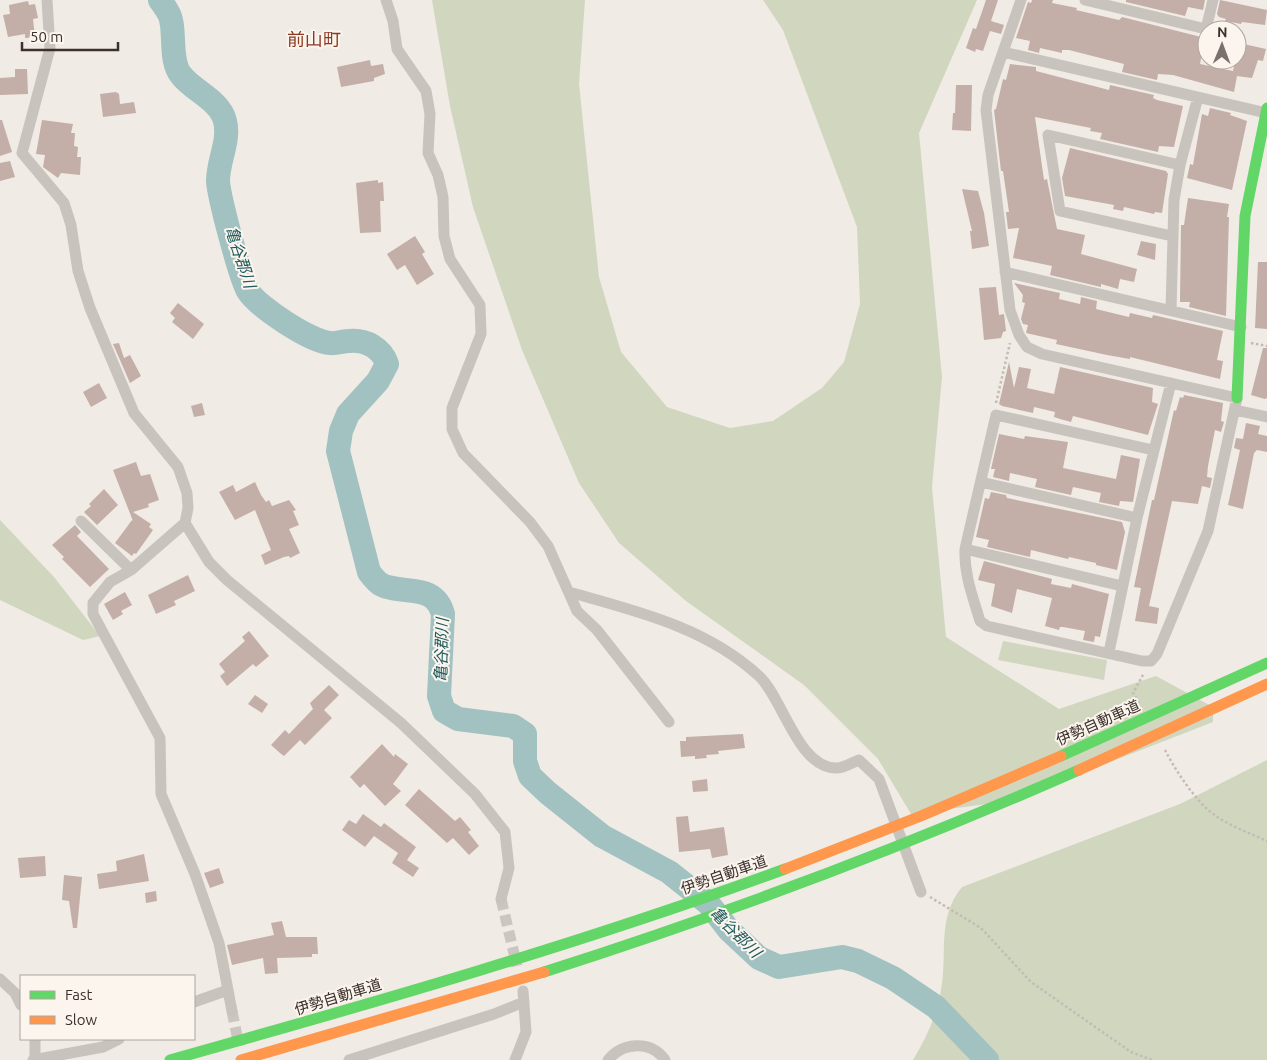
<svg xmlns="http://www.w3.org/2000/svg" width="1267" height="1060" viewBox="0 0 1267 1060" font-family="Ubuntu,'Noto Sans JP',sans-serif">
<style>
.green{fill:#d1d6bf}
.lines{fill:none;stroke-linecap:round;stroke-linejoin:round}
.river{stroke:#a1c2c1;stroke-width:24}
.building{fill:#c3afa7}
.street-tunnel{stroke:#ccc6c0;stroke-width:11;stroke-dasharray:11 5.5;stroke-linecap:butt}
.path{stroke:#c2bbb6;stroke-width:2.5;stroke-dasharray:2.5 2.5;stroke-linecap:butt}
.street{stroke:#c9c3be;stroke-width:11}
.fast{stroke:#63d668;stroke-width:11}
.slow{stroke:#ff974d;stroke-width:11}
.labels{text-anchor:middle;stroke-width:4;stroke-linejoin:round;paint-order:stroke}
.street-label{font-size:15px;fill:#3b302b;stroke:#fbf5ee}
.water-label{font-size:16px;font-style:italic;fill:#1f5a5e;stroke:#fbf5ee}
.quarter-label{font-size:18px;fill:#8c3b22;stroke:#fbf5ee}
</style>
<rect width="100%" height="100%" fill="#f0ebe5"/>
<!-- green -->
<path class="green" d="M432,0H585L579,84L599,277L621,352L667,407L730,428L773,421L822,388L844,362L860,304L857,227L783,30L763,0H977L919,133L942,377L932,487L946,637L1059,709L1156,676L1213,707V722L1010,801L911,814L878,759L804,685L686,601L619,543L579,483L522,350L473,207L450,106Z
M0,520L54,577L100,636L83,640L0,600Z
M1003,641L1107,660L1104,680L998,660Z
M1267,760V1060H913C926,1038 937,1016 941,990C948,953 936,919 962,887L1180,804Z"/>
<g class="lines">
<!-- river -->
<path class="river" d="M160,0C164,6 170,13 171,20C175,35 170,62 181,75C193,91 220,100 225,121C230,141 218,160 218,181C219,197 240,277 248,291C258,307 311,342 330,343C336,344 343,341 349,341C365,339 382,348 387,364L378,381L348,414L341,431L338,451L369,572C372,576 376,581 380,584C401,596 434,581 443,614L439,696L444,711L458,719L513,726L525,734V761L530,776L548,793L602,836L669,872L708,903L729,930L759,958L779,967L842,957L858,961L893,978L936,1007L987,1060"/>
</g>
<!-- building -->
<path class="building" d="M986,0H998L991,21L1004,25L1001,34L990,31L983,51L976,49L975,52L966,48L973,28L976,29Z
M1032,0H1053L1052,3L1077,8L1076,10L1119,20L1122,17L1205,38L1200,64L1233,71L1239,43L1266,49L1263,61L1258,60L1252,78L1237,76L1234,92L1173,75L1158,74L1157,80L1122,72L1124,64L1069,50H1062V53L1040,48L1039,53L1028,50L1030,41L1016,38L1028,2L1031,3Z
M1126,0H1205L1203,10L1188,7L1185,16L1126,2Z
M1220,0L1267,10L1265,25L1242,22L1241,24L1225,21L1226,19L1219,17L1217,14Z
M28,1L29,5L35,4L38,18L33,19L35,37L25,38V34L8,37L3,15L10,14L9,5Z
M370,60L371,66L383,64L385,74L374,78V81L341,87L337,67Z
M1010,64L1036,67V71L1109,90L1110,85L1154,95L1153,98L1157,100L1183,106L1174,147L1159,146L1158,152L1100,139L1102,133L1090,131L1091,128L1035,117L1044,180L1047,179L1057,229L1085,235L1081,254L1137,269L1134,282L1120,279L1118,289L1101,284V287L1050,275L1052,266L1013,258L1019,228L1008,229L1006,212H1009L1003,171H1001L994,110L996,109L1003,79L1006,80Z
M15,69H27L28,94L0,95V78L15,77Z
M956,85H972L971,131L952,130L953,113H955Z
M116,92L119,94L120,104L134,102L136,113L103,117L100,94Z
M1210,108L1231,113L1230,115L1247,121L1232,190L1187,178L1190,164L1193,165L1202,114L1208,116Z
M0,120H2L12,152L0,156Z
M42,120L73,124L71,133H75L74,146L78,147L77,157H81L80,175L61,173L58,178L43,167L45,155L36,154Z
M1070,148L1166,171L1168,174L1162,213L1155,212L1154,214L1124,207L1123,211L1113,209L1114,205L1065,196L1062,178Z
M10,161L15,177L0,181V163Z
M378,180V183L383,182L384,201H380L381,232L360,233L356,183Z
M962,189L978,191L984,213L989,246L972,249L970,231H972Z
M1188,198L1229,204L1227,217H1229L1226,316L1189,307L1190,302H1180L1181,225H1184Z
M415,236L425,252L422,254L434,274L417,285L405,265L397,270L387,254Z
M1141,241L1156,244L1155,260L1137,255Z
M1258,262H1267V329L1255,328Z
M1014,283L1060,293L1059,299L1080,304L1081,297L1097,301L1096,309L1129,317L1130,313L1152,318L1153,315L1223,331L1217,360L1223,361L1220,379L1130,357V359L1107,355L1056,344L1057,340L1026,333L1028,325L1023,324L1021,319L1025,303L1022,302L1023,295Z
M996,287L999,315L1004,314L1006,331L1003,332L1001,338L984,340L979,288Z
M178,303L204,324L193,339L172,322L175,318L170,313Z
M119,343L124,358L130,355L141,376L130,383L113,344Z
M1263,348H1267V398L1265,399L1251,395Z
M1009,362L1014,388L1019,367L1031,369L1027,388L1054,394L1060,367L1153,388L1152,402L1158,404L1148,435L1073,416L1071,422L1060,419L1054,417L1055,412L1034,407L1033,413L1002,406L999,404Z
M99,383L107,398L91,407L83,392Z
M1184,395L1223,403L1221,421L1224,422L1221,432L1215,430L1208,466L1207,477L1212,478L1210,488L1202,486L1198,504L1172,501L1149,606L1159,608L1157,624L1135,621L1141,588L1134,587L1152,500H1154L1174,410L1176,411L1180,397L1183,398Z
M202,403L205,415L194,417L191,406Z
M1246,423L1260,426L1258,434L1267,436V452L1257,450L1254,453L1243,509L1228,505L1240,450L1234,448L1236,438L1243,439Z
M999,434L1024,439L1025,436L1068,442L1063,468L1116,479L1121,455L1140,459L1133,502L1120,501L1119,506L1099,502L1101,493L1073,487L1071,495L1035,487L1037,479L1010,473L1009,481L993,477L995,469H991Z
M136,462L141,476L150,474L159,500L148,504L149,507L133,512L151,524L149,527L153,530L136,554L134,553L132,556L115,543L132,520L133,521L113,470Z
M255,482L261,495L266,502L269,500L272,506L289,500L296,510L293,511L299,525L289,529L300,553L290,558L289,556L284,557L265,565L261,555L271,550L255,510L235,520L219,492L233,485L236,492Z
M104,489L118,505L97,525L84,512L91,506L89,504Z
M991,492L1006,495L1007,498L1122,522L1125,532L1117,570L1096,565V563L1069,557L1068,559L1031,550L1030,557L987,547L989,540L976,537L985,498L989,499Z
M75,525L81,532L77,536L109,569L90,587L62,559L64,557L52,545Z
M984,561L1052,579L1051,584L1071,588L1072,584L1109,594L1100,637L1095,636L1094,642L1083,640L1085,631L1063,627H1060L1059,630L1045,626L1052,598L1017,589L1012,613L991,606L995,584L978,580Z
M188,575L195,591L174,601L176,605L156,614L148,595Z
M125,592L132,605L121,611L123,614L113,620L104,604Z
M249,631L269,656L256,667L253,664L227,686L220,676L225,672L219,664L245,641L242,637Z
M329,685L339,695L324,710L332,718L305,745L300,740L284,756L280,753L271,745L285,730L289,734L313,709L310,703Z
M255,695L268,704L262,713L248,704Z
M743,734L745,748L718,751L719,754L706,755L707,758L695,759V756L681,757L680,741H686V737Z
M382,744L394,757L395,754L408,764L393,784L401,791L385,806L364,784L360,788L350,777Z
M707,779L708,791L693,792L692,781Z
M419,789L455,821L460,817L471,830L468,832L479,846L469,855L453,838L447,843L405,805Z
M363,814L381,827L384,823L416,847L407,860L419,868L413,877L392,863L398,853L374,836L365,847L342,830L349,820L356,824Z
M688,816L690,832L724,827L728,855L712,858L710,849L679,852L676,817Z
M144,854L149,881L99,889L97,874L117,871L116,861Z
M45,856L46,876L20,878L18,858Z
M219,868L224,883L210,888L204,873Z
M64,875L82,877L77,928H73L69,901L62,900Z
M156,891L157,901L146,903L145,893Z
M282,921L286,937H317L318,954H312V957L277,958L278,973L265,974L263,958L232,965L227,945L274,935L271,923Z"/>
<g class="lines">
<!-- street-tunnel -->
<path class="street-tunnel" d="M501,899L517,966
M232,1011L239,1046"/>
<!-- path -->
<path class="path" d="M1251,343L1267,346
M996,403L1010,343
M1139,703L1133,693L1144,673
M1165,750C1175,769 1189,791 1205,807C1221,823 1247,832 1267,841
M930,897L981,928L1031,982L1131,1052L1152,1060"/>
<!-- street -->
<path class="street" d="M47,0L50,48L22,153L64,203L71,225L78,271L90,308L134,413L178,467L187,493L188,508L185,523L131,570L110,582L93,603V614L160,738L161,794L195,874L219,943L232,1011
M386,0L393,21L397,49L426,91L430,114L428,153L438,175L443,197L444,236L450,259L480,305L481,334L452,408V429L463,453L530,522L548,546L577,611L597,630L669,722
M1021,0L988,95L986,110L1010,310L1019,335L1027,347L1042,354L1237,398L1208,531L1157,654L1151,661H1142L987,626L980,621C973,597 964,575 965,549L996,415L1153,450
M1085,0L1206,29L1213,0
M1003,52L1266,113
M1172,236L1060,211L1048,135L1180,165
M1005,272L1241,327
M1171,310L1174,200L1180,165L1198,97
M1235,410L1267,417
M981,482L1137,518
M81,521L131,570
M185,523L209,562L227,580L401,723L475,794L505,832L509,868L501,899
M965,549L1122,586
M569,592C636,611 706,627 759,676C783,698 798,769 837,768C844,768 853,762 859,760L879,779L921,892
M1109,652L1137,518L1171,383
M0,979L15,993L21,1005
M194,1002L228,990
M35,1039V1060
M33,1060L103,1047L119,1039
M349,1060L494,1014L524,1002
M515,1060L526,1032L523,991
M608,1060C623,1042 651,1040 665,1060"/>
<!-- fast -->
<path class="fast" d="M1237,398L1245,216L1267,108
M1061,756L1267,663
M544,972C726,914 904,847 1079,770
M170,1060C377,1002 583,943 785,869"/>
<!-- slow -->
<path class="slow" d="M1079,770L1267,684
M785,869L921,816L1061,756
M241,1060L544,972"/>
</g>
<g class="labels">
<!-- street labels -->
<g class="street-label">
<text transform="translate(1098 723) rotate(-24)" y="5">伊勢自動車道</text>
<text transform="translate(724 875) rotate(-19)" y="5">伊勢自動車道</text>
<text transform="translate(338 997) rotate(-17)" y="5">伊勢自動車道</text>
</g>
<!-- water labels -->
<g class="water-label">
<text transform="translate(241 257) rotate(72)" y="6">亀谷郡川</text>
<text transform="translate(441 650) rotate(-88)" y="6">亀谷郡川</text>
<text transform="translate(736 932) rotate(45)" y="6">亀谷郡川</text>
</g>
<!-- quarter labels -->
<g class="quarter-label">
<text x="314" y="46">前山町</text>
</g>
</g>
<!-- legend -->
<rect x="20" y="975" width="175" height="65" fill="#fbf5ee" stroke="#aea6a0"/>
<rect x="30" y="991" width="25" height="8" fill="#63d668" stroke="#aea6a0"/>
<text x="65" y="1000" font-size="15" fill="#3b302b">Fast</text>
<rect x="30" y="1016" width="25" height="8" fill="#ff974d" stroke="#aea6a0"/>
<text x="65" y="1025" font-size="15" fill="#3b302b">Slow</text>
<!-- north arrow -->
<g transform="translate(1222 45) rotate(1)"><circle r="24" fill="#fbf5ee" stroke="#aea6a0"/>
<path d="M0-4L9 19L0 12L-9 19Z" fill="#7a716c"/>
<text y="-8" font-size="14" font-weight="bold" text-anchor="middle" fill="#3b302b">N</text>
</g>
<!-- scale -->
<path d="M22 42v8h96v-8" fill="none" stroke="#3b302b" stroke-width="2.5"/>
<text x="30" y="42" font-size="15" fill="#3b302b" stroke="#fbf5ee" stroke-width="4" paint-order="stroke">50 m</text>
</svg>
